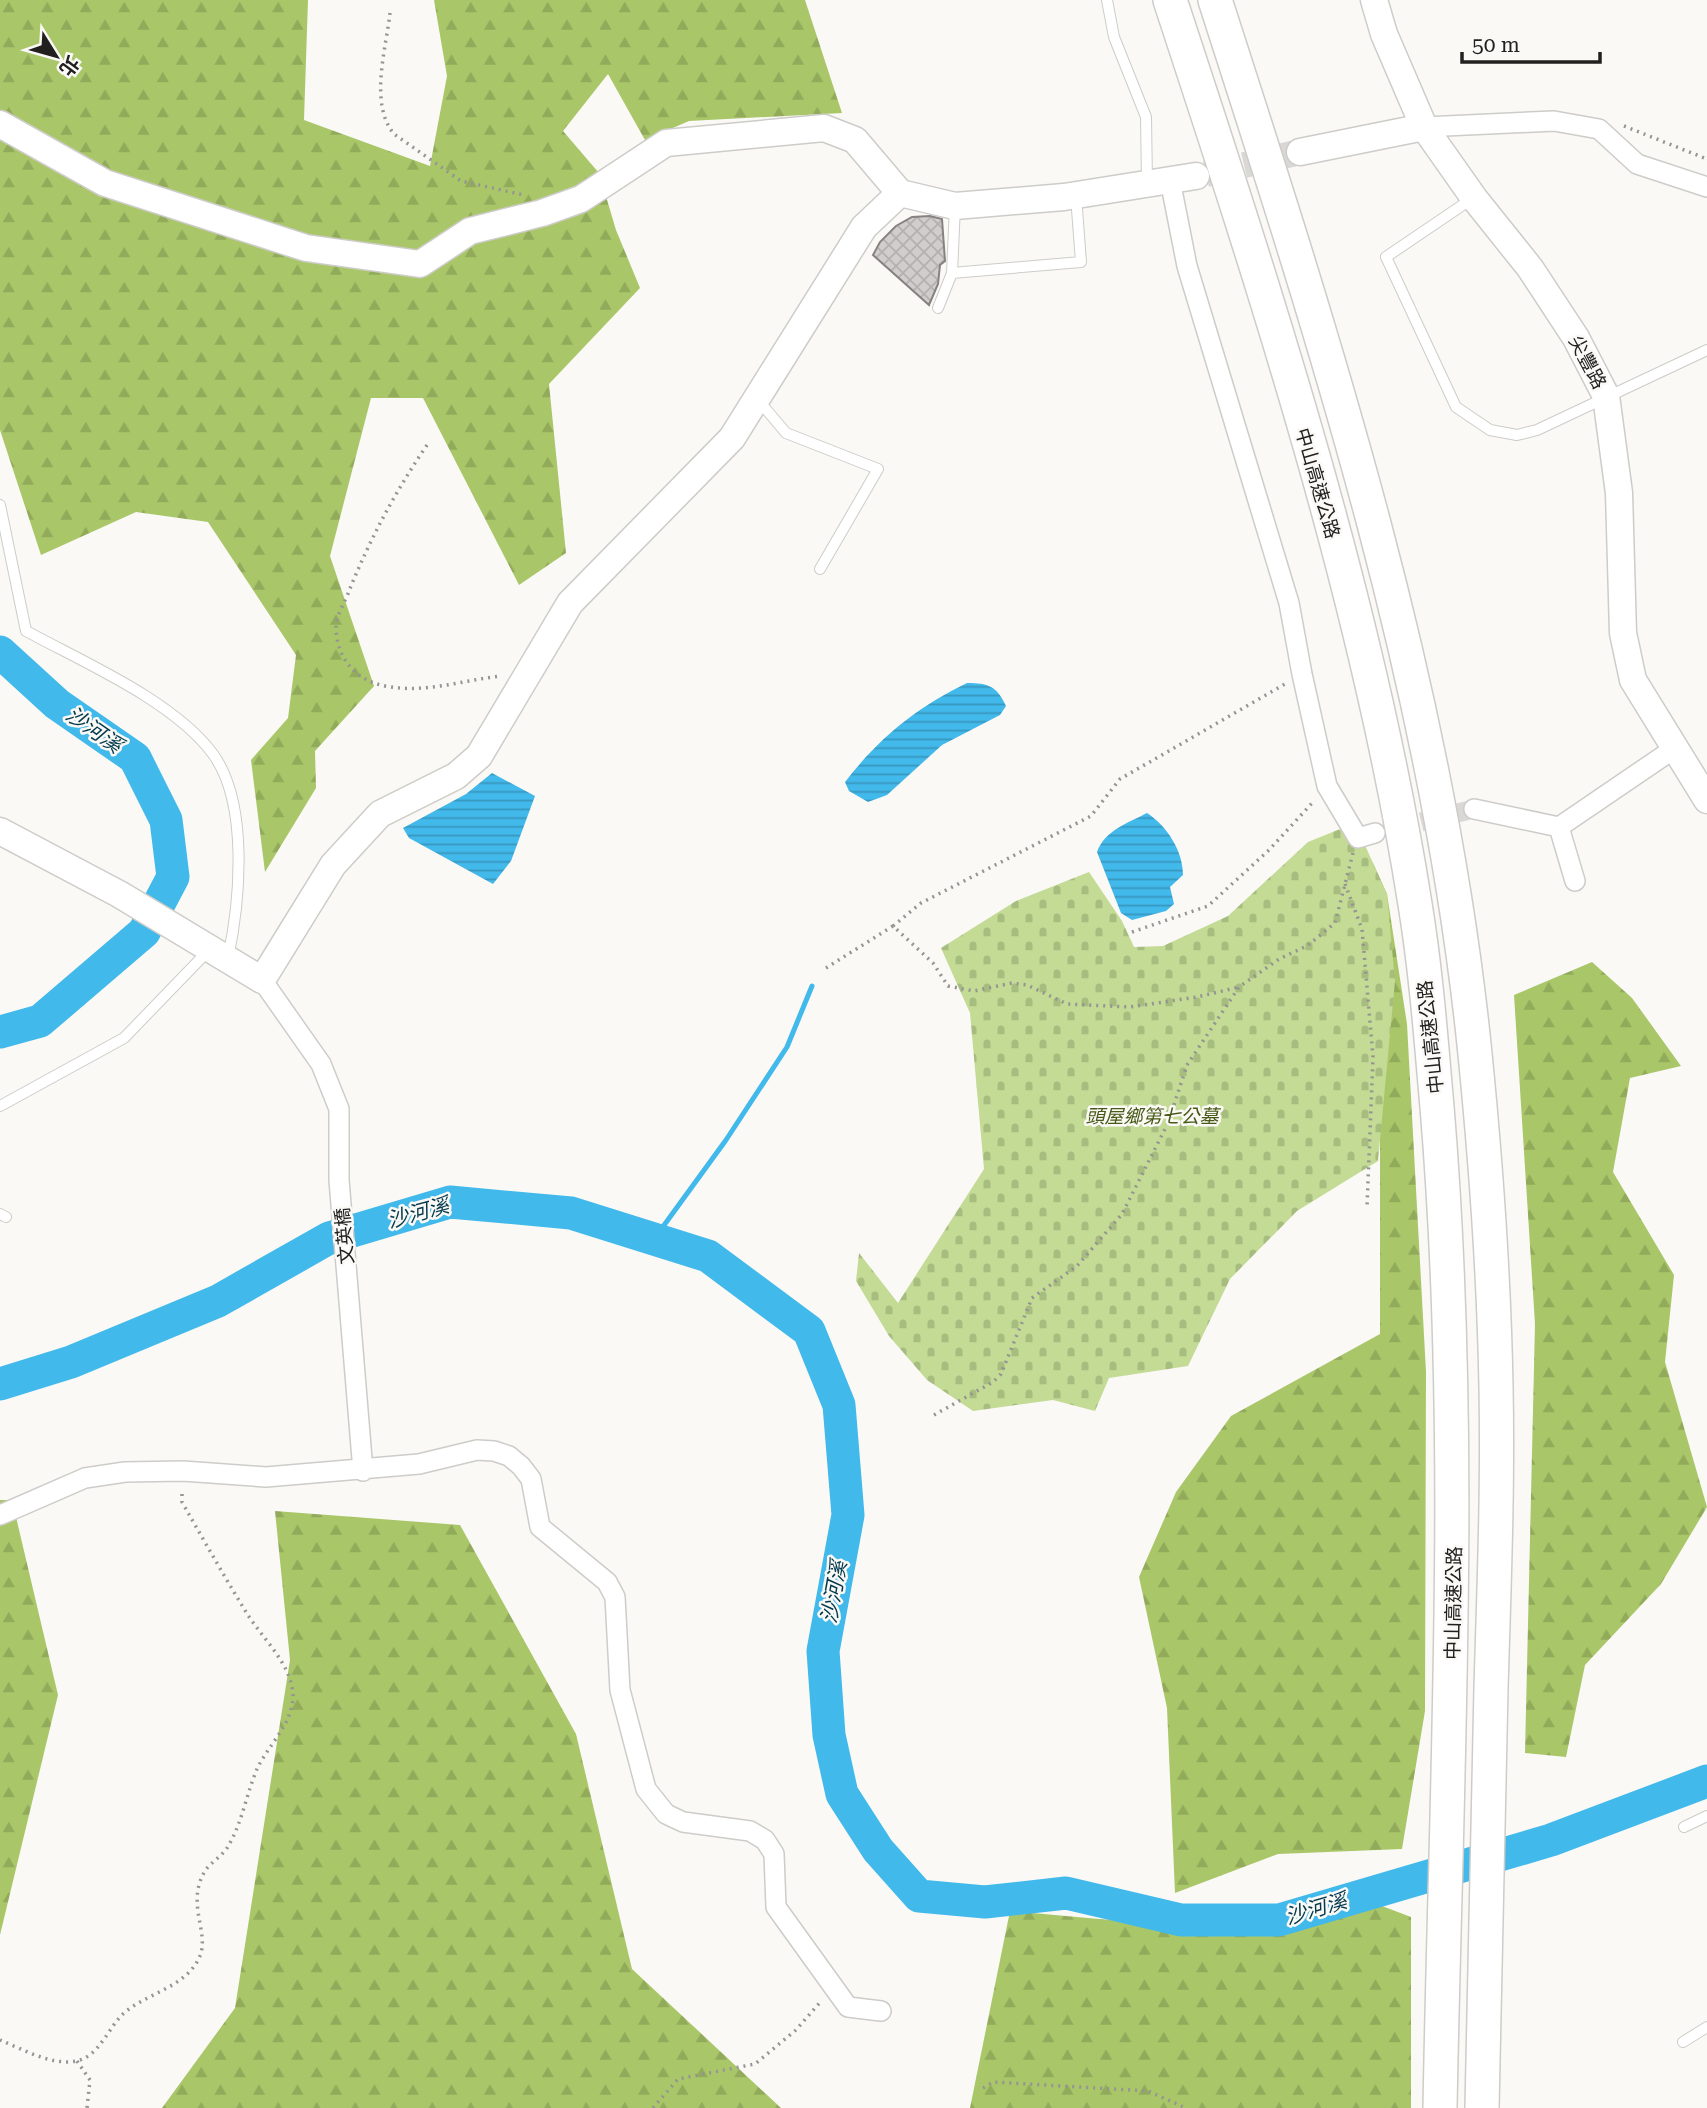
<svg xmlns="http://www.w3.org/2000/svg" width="1707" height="2108" viewBox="0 0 1707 2108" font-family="'Roboto Serif','Noto Sans TC',serif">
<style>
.forest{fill:url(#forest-firs)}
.cemetery{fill:url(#cemetery-stones)}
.water{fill:url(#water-rules)}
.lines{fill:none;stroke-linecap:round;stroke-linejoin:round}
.stream{stroke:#42b9eb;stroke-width:5}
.river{stroke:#42b9eb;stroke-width:33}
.building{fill:url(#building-cross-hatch);stroke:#858281;stroke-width:2}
.street-tunnel{stroke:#d9d8d6;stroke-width:19;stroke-dasharray:19 10;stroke-linecap:butt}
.secondary-tunnel{stroke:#d9d8d6;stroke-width:26;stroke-dasharray:26 13;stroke-linecap:butt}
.lane-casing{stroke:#cdccc9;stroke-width:12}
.street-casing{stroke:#cdccc9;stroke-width:22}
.secondary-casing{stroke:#cdccc9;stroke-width:29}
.highway-casing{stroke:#cdccc9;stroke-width:36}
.path{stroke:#959492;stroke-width:3.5;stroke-dasharray:2 5;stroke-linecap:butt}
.lane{stroke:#fff;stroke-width:10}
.street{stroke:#fff;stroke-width:19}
.secondary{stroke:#fff;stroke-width:26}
.highway{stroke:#fff;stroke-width:33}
.labels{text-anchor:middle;stroke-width:5;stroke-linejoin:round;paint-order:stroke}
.street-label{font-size:19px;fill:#21201f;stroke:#faf9f6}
.park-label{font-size:19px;font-style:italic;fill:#485a17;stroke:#faf9f6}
.water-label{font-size:21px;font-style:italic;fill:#03394d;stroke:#faf9f6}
</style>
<defs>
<pattern id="forest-firs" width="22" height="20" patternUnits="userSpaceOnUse" patternTransform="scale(1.75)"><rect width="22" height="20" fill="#a9c769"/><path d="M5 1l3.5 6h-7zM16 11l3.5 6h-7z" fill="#91ab5b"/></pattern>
<pattern id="cemetery-stones" width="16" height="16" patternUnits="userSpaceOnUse" patternTransform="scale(1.75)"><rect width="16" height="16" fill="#c3db94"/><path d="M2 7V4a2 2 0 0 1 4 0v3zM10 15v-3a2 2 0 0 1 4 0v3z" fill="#a7bc7f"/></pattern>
<pattern id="water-rules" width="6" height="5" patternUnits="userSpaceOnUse" patternTransform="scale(1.75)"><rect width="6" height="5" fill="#42b9eb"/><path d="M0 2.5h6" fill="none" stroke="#3796be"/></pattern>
<pattern id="building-cross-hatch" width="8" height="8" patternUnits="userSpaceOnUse" patternTransform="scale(1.75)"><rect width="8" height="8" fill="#d1cdcd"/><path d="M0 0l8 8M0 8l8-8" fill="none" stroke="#b3b0b0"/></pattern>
</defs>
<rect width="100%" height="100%" fill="#faf9f6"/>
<!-- forest -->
<path class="forest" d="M0,0H308L304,120L430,166L447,76L434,0H805L842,113L689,121L645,140L608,74L563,131L599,173L616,230L640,288L549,384L566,553L519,585L423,398H371L330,556L374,686L315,751L316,788L265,872L251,760L288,718L296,655L208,522L136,512L41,555L0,430Z
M1373,863L1387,894L1407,1024L1426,1372L1425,1711L1402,1849L1278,1854L1175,1893L1167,1708L1139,1577L1176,1492L1231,1416L1380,1334V994Z
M1592,962L1632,998L1681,1066L1630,1078L1613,1172L1674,1275L1665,1362L1707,1507L1661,1584L1585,1665L1566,1757L1525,1753L1535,1324L1514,995Z
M0,1500H12L58,1695L0,1935Z
M275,1511L460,1525L576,1734L632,1969L781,2108H162L235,2008L290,1660Z
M1382,1906L1411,1917V2108H970L1010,1911L1254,1933Z"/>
<!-- cemetery -->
<path class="cemetery" d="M1355,823L1387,894L1395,981L1378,1161L1297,1211L1230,1279L1188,1366L1109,1378L1095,1411L1053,1400L973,1411L927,1380L889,1336L856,1281L859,1253L898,1303L984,1169L970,1013L941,948L1016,901L1089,872L1122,921L1134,947L1163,946L1228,916L1308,842Z"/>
<!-- water -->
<path class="water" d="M967,683C988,683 997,686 1006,706L1000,715L942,745L887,795L868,802L849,791L845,782C879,738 917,707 967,683Z
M492,773L535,796L511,861L493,884L409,838L403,828L466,794Z
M1147,813C1167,826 1183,851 1183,875L1170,887L1174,904L1166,911L1132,920L1121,913L1097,852C1105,830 1128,823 1147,813Z"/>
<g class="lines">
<!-- stream -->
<path class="stream" d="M654,1239L726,1140L787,1047L812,986"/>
<!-- river -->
<path class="river" d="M0,652L57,704L135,758L166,820L173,877L144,932L40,1021L0,1032
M0,1384L71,1362L218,1301L329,1238L450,1202L571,1213L708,1256L809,1331L839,1405L848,1515L823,1651L829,1735L842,1794L878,1850L919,1896L985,1902L1066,1893L1181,1920H1279L1551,1840L1707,1781"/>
</g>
<!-- building -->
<path class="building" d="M930,216L942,219L945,261L940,265L938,284L929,305L873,255L880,242L896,226L912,217Z"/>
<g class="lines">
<!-- street-tunnel -->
<path class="street-tunnel" d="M1393,829L1474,809"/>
<!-- secondary-tunnel -->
<path class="secondary-tunnel" d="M1206,174L1300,152"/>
<!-- lane casing -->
<g class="lane-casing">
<path id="lane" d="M1107,0L1114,37L1146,117L1147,183
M1473,198L1386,257L1456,407L1490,430L1517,435L1537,430L1707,350
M952,273L1081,262L1076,196
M938,308L952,273L955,206
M759,401L786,433L878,469L820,569
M0,505L26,631C83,662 174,701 213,754C249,804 240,901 228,958
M0,1106L124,1038L209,950
M0,1214L6,1217
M1684,1827L1707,1816
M1683,2042L1707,2027"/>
</g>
<!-- street casing -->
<g class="street-casing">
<path id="street" d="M1424,127L1554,121L1599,129L1637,164L1707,187
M1170,180L1187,266L1289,603L1302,674L1327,786L1358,838L1375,833
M1474,809L1559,827L1675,748
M1559,827L1575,881
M262,980L321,1064L339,1109V1180L363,1471
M0,1515L85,1478L125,1472L183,1471L266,1477L419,1464L477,1450L494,1451L509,1456L521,1466L531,1479L540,1527L607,1582L615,1597L620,1690L646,1789L666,1814L683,1822L750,1831L765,1840L774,1854L776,1907L848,2007L881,2011"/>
</g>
<!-- secondary casing -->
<g class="secondary-casing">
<path id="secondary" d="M1374,0L1384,34L1424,127L1474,198L1530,268L1576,338L1606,396L1619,493L1623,633L1633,680L1707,800
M0,124L105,183L306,248L420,264L470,231L542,213L581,199L666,143L824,128L855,140L900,193L955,206L1064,197L1196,176
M1300,152L1424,127
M0,831L119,894L262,980L333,865L380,814L456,776L479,756L570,603L732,438L864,227L900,193"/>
</g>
<!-- highway casing -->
<g class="highway-casing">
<path id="highway" d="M1170,0C1266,292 1367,600 1415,904C1426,971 1431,1039 1437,1107C1465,1441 1446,1774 1440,2108
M1215,0C1326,344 1439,693 1475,1054C1486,1164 1494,1276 1496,1387C1498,1487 1494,1588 1491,1688C1487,1828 1484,1968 1482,2108"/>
</g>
<!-- path -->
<path class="path" d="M390,13C386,49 369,104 394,134L461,181L524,195
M1624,126L1707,159
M427,445C395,492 370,539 349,591C345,602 336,616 336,626C336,658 355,680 385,686C425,694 462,680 502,676
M1345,884L1362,929L1373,1057L1367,1207
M893,926L921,903L1091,816L1120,779L1285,684
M1132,932L1208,906L1269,850L1314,801
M826,968L893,926L933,963L948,986L974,991L1012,983L1027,985L1067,1004L1130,1007L1197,997L1239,987
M934,1415L993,1382L1001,1374L1032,1298L1077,1266L1122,1214L1168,1123L1187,1065L1239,987L1279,959L1307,946L1335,923L1353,853
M0,2040C22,2049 52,2066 76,2061C99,2057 108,2028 123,2014C146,1993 185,1988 199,1958C211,1934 185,1904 205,1871C210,1863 221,1857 227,1848C242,1824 246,1795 257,1769C268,1745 294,1723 293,1694C291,1663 261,1637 246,1612C224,1576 203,1539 182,1502V1490
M77,2061L90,2080L87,2108
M983,2088L993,2082L1148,2091L1186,2108
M653,2108L678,2079L755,2064L796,2030L822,2000"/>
<!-- lane -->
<use href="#lane" class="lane"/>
<!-- street -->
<use href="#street" class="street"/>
<!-- secondary -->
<use href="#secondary" class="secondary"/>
<!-- highway -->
<use href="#highway" class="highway"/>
</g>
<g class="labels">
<!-- street labels -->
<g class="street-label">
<text transform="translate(1588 362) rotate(62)" y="7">尖豐路</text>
<text transform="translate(1318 483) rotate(74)" y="7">中山高速公路</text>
<text transform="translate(1430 1037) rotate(-96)" y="7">中山高速公路</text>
<text transform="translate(344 1236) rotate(-95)" y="7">文英橋</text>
<text transform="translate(1453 1603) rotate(-89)" y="7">中山高速公路</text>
</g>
<!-- park labels -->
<g class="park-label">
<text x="1152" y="1123">頭屋鄉第七公墓</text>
</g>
<!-- water labels -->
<g class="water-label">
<text transform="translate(94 730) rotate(35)" y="7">沙河溪</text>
<text transform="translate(418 1213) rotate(-15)" y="7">沙河溪</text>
<text transform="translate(834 1592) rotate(-80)" y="7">沙河溪</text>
<text transform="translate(1316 1909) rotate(-16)" y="7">沙河溪</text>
</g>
</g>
<!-- north arrow -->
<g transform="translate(56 56) rotate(127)" stroke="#faf9f6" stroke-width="5" paint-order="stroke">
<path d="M0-5L12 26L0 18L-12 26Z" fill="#21201f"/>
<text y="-10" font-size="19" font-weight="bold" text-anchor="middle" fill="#21201f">北</text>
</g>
<!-- scale -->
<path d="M1462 52v10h138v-10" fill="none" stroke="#21201f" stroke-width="3.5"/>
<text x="1472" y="52" font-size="21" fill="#21201f" stroke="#faf9f6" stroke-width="5" paint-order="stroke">50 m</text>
</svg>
